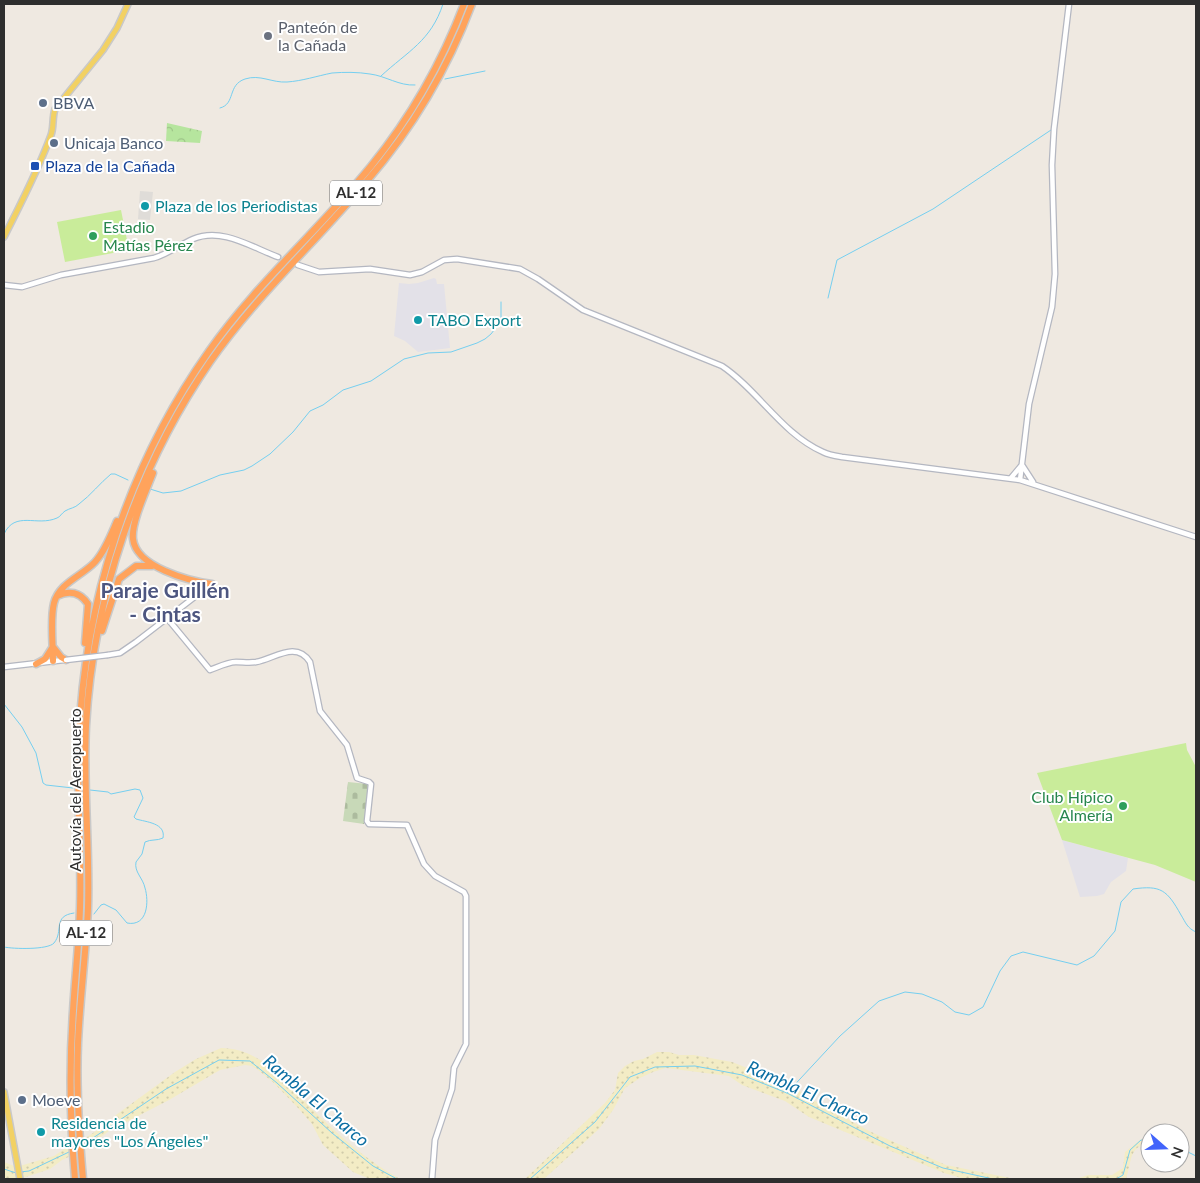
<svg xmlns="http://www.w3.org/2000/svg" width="1200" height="1183" viewBox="0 0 1200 1183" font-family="Lato,sans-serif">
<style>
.industrial{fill:#e3e1e8}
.forest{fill:url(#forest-crowns)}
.sand{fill:url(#sand-dots)}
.cemetery{fill:url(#cemetery-stones)}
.pitch{fill:#c9ec9a}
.plaza{fill:#dfdcd8}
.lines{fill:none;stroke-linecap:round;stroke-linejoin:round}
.stream{stroke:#75cff0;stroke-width:1}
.minor-casing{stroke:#b4b7c1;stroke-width:7}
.major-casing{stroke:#c9c9c9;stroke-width:8}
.highway-casing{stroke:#c9c9c9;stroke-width:9}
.minor{stroke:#fff;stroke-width:4.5}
.major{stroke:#f2d163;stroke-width:5}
.highway{stroke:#ffa35c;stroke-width:6}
.minor-bridge-casing{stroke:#b4b7c1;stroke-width:7;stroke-linecap:butt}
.minor-bridge{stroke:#fff;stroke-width:4.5}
.worship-dot{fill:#6b7280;stroke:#fff;stroke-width:2}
.service-dot{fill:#5c6f8a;stroke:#fff;stroke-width:2}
.transit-dot{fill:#1a4fb4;stroke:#fff;stroke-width:2}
.culture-dot{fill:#0f9aa8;stroke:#fff;stroke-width:2}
.leisure-dot{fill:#2e9e5b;stroke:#fff;stroke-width:2}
.labels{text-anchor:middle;stroke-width:4;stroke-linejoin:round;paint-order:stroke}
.shield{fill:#fff;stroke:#6d6d6d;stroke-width:1}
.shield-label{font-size:15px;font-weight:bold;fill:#2e2e2e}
.worship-label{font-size:16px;fill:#5b616d;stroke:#fff;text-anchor:start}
.service-label{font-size:16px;fill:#4e5e75;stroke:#fff;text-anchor:start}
.transit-label{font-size:16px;fill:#164399;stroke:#fff;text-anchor:start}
.culture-label{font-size:16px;fill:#0d838f;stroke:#fff;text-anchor:start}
.leisure-label{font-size:16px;fill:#27864d;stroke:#fff;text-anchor:start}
.street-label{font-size:16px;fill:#2e2e2e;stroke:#fff}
.water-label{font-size:18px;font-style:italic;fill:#0d6fa3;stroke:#fff}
.district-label{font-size:21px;font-weight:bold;fill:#4d5680;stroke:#fff}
</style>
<defs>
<pattern id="forest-crowns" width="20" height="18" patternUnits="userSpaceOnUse" patternTransform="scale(1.25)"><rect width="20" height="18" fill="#b6e59e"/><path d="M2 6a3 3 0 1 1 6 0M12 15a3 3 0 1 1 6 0" fill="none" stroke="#9dc588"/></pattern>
<pattern id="sand-dots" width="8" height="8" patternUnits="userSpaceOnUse" patternTransform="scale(1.25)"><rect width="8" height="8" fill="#f3ecc5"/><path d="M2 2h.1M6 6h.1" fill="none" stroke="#d1cbaa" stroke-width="1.8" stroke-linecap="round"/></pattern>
<pattern id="cemetery-stones" width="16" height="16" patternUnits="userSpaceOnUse" patternTransform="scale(1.25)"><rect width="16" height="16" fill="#c8d9b8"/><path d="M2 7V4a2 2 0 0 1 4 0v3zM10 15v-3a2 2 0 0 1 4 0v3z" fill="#acbb9e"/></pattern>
</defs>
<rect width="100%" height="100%" fill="#efe9e1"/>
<!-- industrial -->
<path class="industrial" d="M434,278L436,279L437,284H444L450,348L418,352L405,341L394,336L399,283L409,284L418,283Z
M1062,840L1128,858L1126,871L1111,882L1104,894L1097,896L1080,897Z"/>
<!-- forest -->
<path class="forest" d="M167,123L202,131L200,143L166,141Z"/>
<!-- sand -->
<path class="sand" d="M221,1048C263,1048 289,1086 316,1113C342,1138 369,1162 400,1179H370L353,1172L323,1145L312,1124L299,1109L274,1083L258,1070L252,1066L245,1065L220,1070L169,1100L109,1131L85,1149L62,1160L50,1169L26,1177L17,1179L4,1178V1162L14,1166L23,1165L54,1156L69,1146L87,1137L105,1125L116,1115L175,1072L196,1059Z
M657,1052H669L679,1055H694L732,1062L793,1086L806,1096L869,1131L946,1165L1015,1179H965L944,1173L809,1117L785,1101L742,1085L729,1076L666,1068L653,1072L640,1078L625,1088L613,1110L599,1129L545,1178L542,1179H525L605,1103L615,1090L618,1073L625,1066L634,1061L643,1059Z
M1150,1136V1143C1128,1146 1132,1162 1126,1179H1076L1088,1175H1112L1123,1168L1125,1152L1140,1140Z"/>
<!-- cemetery -->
<path class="cemetery" d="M348,782L368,784L364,824L343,821Z"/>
<!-- pitch -->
<path class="pitch" d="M121,210L129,250L65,262L57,222Z
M1186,743L1187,750L1196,767V882L1155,865L1062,840L1037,773Z"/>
<!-- plaza -->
<path class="plaza" d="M140,191L153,192L150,220L138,219Z"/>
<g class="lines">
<!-- stream -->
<path class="stream" d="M381,76C408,51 431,41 443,4
M445,79L485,71
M220,108C236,104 227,85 245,79C260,74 272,83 287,82C302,81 317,76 332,73C344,72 358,72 370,74C386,76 399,86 415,85
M828,298L837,260L933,209L1051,130
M150,489L163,493L181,491L220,475L244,470L252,466L270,454L293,432L310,411L323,405L343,390L371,381L404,359L428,353L451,352L477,343L485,339L491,334L501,321V302
M4,534C15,510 37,527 57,518C60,517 62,513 65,511C70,508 75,508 79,504C91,495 100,483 111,474H115L128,480
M4,704L22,727L36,753L43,783L46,785L73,788
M90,790L108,792L111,794L135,789L140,790L143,798L134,817L136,819C146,822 166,823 163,838C157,841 151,839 145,842L142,854L136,862C134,872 143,878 145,888C149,901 148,927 127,923L116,910L104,904L101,905L94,914
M4,947C13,949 48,950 54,943C64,931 52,916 74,913
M787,1093L840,1036L879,1001L905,992L922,994L942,1002L955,1012L969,1015L983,1007L1000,971L1011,956L1023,952L1077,965L1094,956L1115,931L1121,902L1133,889C1161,885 1167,890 1181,915C1186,923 1187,928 1196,932
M84,1144L166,1089L219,1060L250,1061L277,1083L332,1133L373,1166L397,1179
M1180,1148L1196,1156
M4,1169L16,1173
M20,1172L29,1171L69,1152
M530,1179L595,1122L630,1077L655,1067L695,1066L742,1075L787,1093L890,1146L943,1168L993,1179
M1116,1179L1123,1175L1130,1150L1141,1140L1150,1141"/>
<!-- minor casing -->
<g class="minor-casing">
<path id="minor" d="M298,265L319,272L370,269L410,275L422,272L444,260L457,259L520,269L538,279L583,310L722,366C758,390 782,434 823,452C829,455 836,456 842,457L1020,480L1196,537
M4,285L22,287L61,275L154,258C168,254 179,245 193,239C222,227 251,247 278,257
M1022,465L1033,482
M1011,478L1021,466
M1020,480L1029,404L1052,307L1055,274L1052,165L1054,129L1069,4
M167,618L210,670C218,667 228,662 236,662C243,662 249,663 256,662C274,659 296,640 310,662L320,711L347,745L357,778L369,782L371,784L367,821L369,824L407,825L424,864L435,876L464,892L466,896V1044L454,1068L452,1089L435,1140L432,1179
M108,655L120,653L136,642L205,589
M4,667L64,660"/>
</g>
<!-- major casing -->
<g class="major-casing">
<path id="major" d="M4,237C21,203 38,171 51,135C54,127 52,118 55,109L103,50L117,28L128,4
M4,1092L20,1179"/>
</g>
<!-- highway casing -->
<g class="highway-casing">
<path id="highway" d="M153,473C147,489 131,523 133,539C136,567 189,581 212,584
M57,596C69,590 80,592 88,604L85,643
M102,631L119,579L136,566H152
M54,648L61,657L66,660
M53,661C53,644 50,619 54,603C59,583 82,576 95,562C105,551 111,535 117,521
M36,664L45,659L52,648
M75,1179C70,1123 69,1067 73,1011C75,977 79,942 80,908C82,851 76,795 79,739C84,601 129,464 209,351C256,284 319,230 371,166C410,118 442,62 464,4
M83,1179C79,1134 76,1089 78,1043C80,998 86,953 88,908C90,847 83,787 86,726C93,598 137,468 210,362C256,296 315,243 367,181C412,129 448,68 472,4"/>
</g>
<!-- minor -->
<use href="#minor" class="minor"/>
<!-- major -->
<use href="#major" class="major"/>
<!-- highway -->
<use href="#highway" class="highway"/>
<!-- minor-bridge casing -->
<g class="minor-bridge-casing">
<path id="minor-bridge" d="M66,660L108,655"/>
</g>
<!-- minor-bridge -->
<use href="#minor-bridge" class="minor-bridge"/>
</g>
<!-- markers -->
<circle class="worship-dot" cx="268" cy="36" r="5"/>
<g class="service-dot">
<circle cx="43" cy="103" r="5"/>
<circle cx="54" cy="143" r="5"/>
<circle cx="22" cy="1100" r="5"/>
</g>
<rect class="transit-dot" x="30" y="161" width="10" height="10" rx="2.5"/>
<g class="culture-dot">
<circle cx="145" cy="206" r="5"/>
<circle cx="418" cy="320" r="5"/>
<circle cx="41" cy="1132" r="5"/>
</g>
<g class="leisure-dot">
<circle cx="93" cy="236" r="5"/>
<circle cx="1123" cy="806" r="5"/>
</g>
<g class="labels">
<!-- shield labels -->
<g class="shield">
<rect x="330" y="180.5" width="52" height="25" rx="4"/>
<rect x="60" y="920.5" width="52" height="25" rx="4"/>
</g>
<g class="shield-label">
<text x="356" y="198">AL-12</text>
<text x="86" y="938">AL-12</text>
</g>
<!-- worship labels -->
<g class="worship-label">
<text x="278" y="33">Panteón de<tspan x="278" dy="18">la Cañada</tspan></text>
</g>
<!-- service labels -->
<g class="service-label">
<text x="53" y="109">BBVA</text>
<text x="64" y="149">Unicaja Banco</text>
<text x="32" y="1106">Moeve</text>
</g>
<!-- transit labels -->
<g class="transit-label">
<text x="45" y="172">Plaza de la Cañada</text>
</g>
<!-- culture labels -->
<g class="culture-label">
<text x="155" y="212">Plaza de los Periodistas</text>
<text x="428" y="326">TABO Export</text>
<text x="51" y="1129">Residencia de<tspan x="51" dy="18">mayores "Los Ángeles"</tspan></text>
</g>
<!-- leisure labels -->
<g class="leisure-label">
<text x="103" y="233">Estadio<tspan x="103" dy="18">Matías Pérez</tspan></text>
<text x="1113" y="803" text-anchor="end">Club Hípico<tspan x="1113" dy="18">Almería</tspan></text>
</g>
<!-- street labels -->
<g class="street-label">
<text transform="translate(75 790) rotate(-90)" y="6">Autovía del Aeropuerto</text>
</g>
<!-- water labels -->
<g class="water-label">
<text transform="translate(808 1093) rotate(24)" y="6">Rambla El Charco</text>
<text transform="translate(316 1101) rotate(40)" y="6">Rambla El Charco</text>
</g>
<!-- district labels -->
<g class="district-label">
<text x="165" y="598">Paraje Guillén<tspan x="165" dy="24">- Cintas</tspan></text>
</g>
</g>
<!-- border -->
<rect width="1200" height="1183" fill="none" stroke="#2e2e2e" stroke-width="10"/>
<!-- north arrow -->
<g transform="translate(1165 1148) rotate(110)"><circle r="24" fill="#ffffff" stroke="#ababab"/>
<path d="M0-4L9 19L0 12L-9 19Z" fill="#4264fb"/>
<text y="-8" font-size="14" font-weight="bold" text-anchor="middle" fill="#2e2e2e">N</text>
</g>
</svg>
